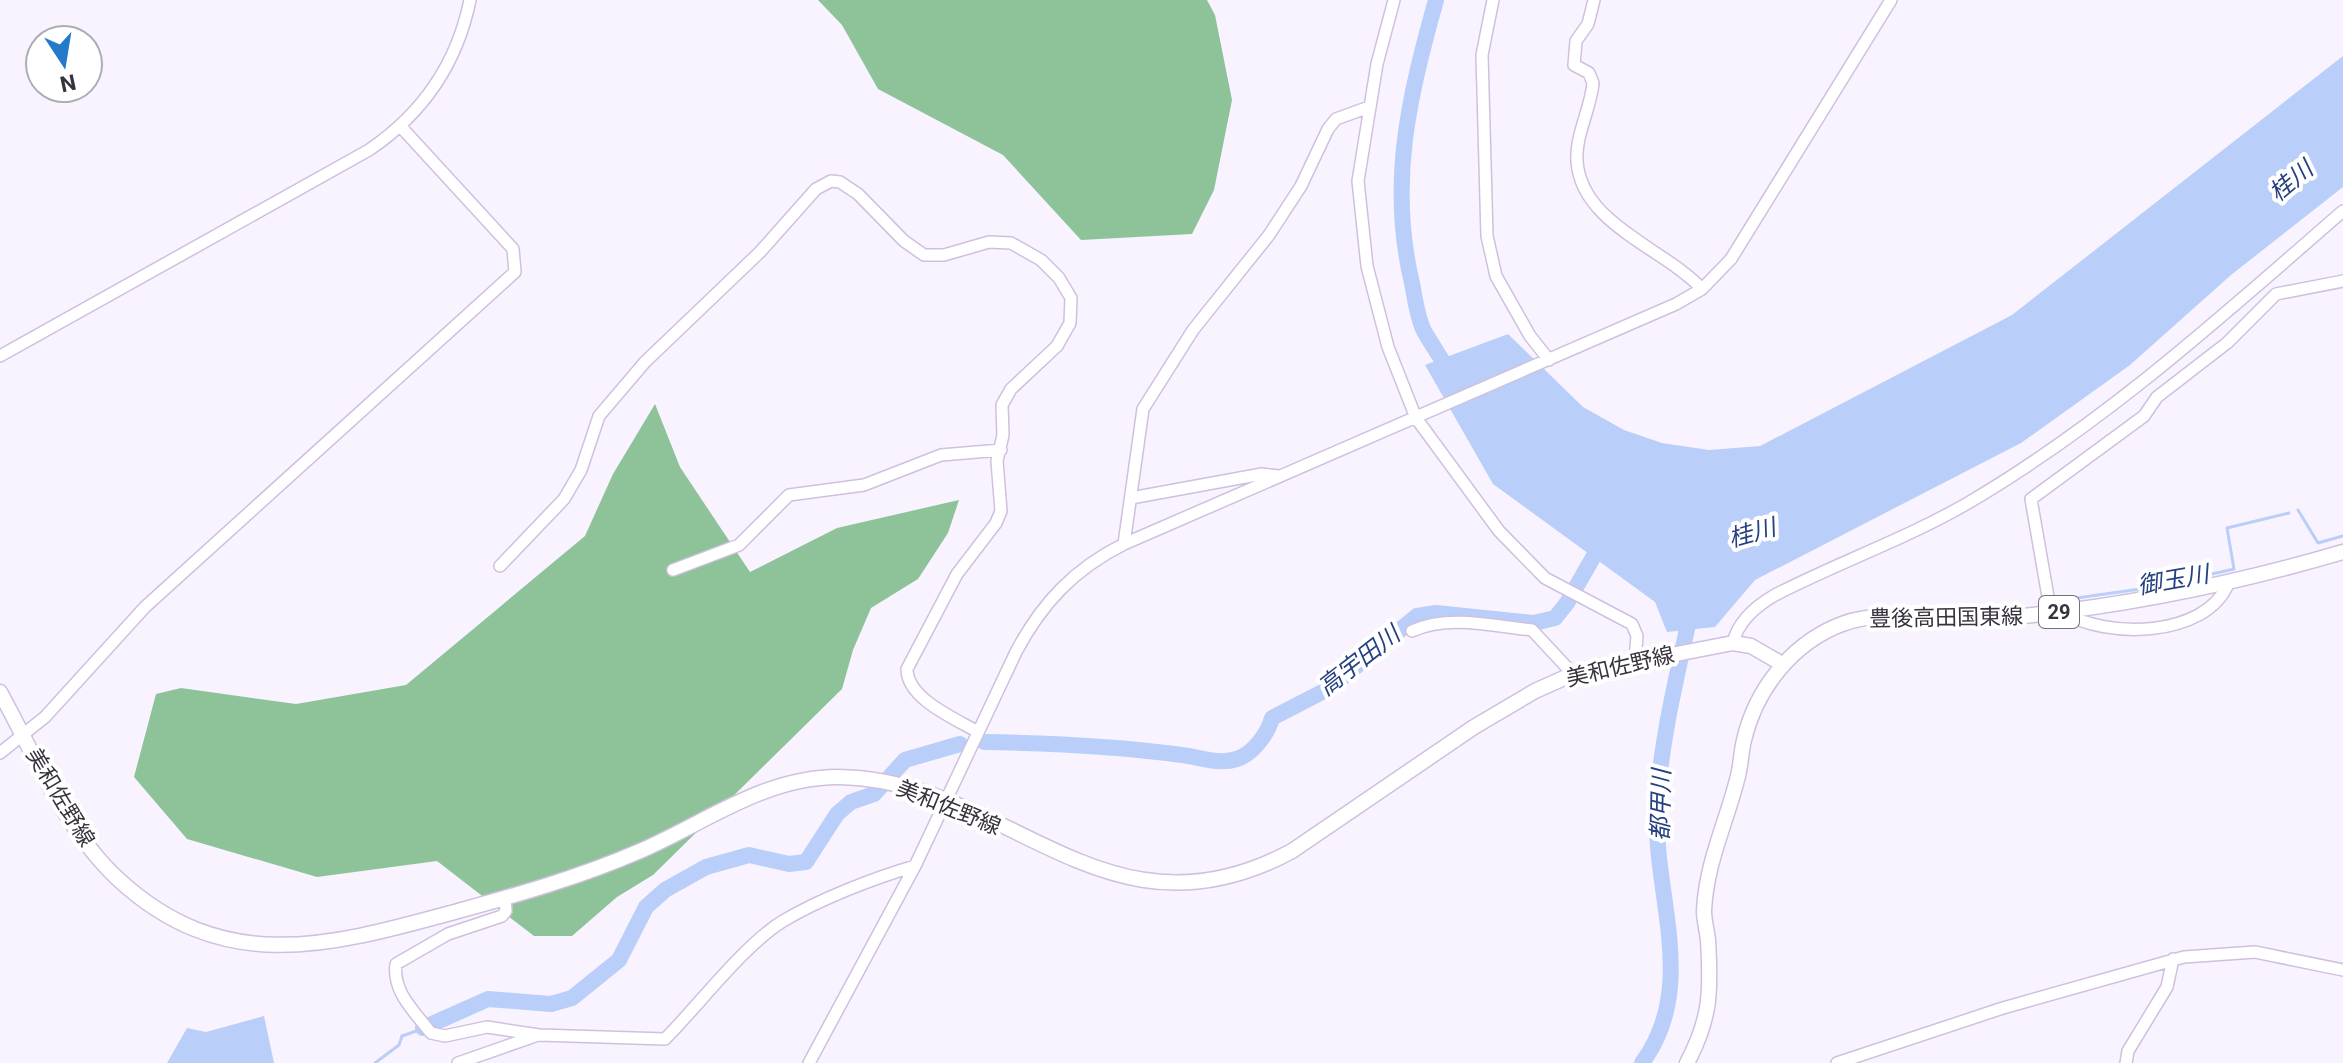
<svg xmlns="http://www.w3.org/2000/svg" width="2343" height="1063" viewBox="0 0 2343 1063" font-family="Roboto,'Noto Sans JP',sans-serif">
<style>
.forest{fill:#8ec39a}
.water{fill:#b9cffa}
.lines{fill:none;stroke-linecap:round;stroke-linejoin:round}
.stream{stroke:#b9cffa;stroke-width:3}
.river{stroke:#b9cffa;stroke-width:16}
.minor-casing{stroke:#cfc1de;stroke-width:14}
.major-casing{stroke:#cfc1de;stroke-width:17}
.minor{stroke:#fff;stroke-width:11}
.major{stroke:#fff;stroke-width:14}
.labels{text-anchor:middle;stroke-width:8;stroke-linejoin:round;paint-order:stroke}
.shield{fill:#fff;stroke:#747078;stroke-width:2}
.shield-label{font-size:20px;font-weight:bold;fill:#38323e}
.street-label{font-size:22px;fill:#38323e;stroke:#fff}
.water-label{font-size:24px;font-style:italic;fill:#25417f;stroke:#fff}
</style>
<rect width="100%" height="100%" fill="#f8f3ff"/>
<!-- forest -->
<path class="forest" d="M818,0H1207L1215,15L1232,100L1214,190L1192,234L1081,240L1003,155L878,89L842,25Z
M655,404L680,467L750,572L837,528L959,500L948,533L918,579L871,608L853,650L842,689L653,875L617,897L572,936H534L437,861L317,877L187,839L134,777L156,694L181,688L296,704L406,685L585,536L613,474Z"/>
<!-- water -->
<path class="water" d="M2343,56V187L2231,275L2130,365L2021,443L1755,580L1715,627L1667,632L1655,602L1493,484L1425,365L1508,334L1583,407L1624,430L1662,443L1709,450L1760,446L2012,315Z
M264,1016L274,1063H167L187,1028L206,1032Z"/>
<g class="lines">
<!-- stream -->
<path class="stream" d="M2298,510L2318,543L2343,536
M2055,601L2155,587L2234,569L2227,528L2289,513
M375,1063L399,1045L402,1036L422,1029"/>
<!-- river -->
<path class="river" d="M1436,0C1409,97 1388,183 1412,283C1415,298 1417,317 1424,331C1433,347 1444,362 1453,378
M984,742C1050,743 1117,746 1182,755C1200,757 1218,765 1237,759C1253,754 1268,733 1272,718L1330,688L1417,616L1436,613L1534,623L1555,618L1567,603L1603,540
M423,1028L488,999L551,1004L572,998L619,960L646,907L665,890L706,867L749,855L789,864L806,862L837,814L851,802L874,794L905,760L960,744
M1642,1063C1699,986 1653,894 1657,809C1660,742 1677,676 1691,611"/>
<!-- minor casing -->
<g class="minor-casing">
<path id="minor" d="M1394,0L1377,64L1358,181L1367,266L1388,347L1416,418L1499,531L1545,578L1632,624L1637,636L1635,660
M1493,0L1482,55L1487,236L1496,276L1530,336L1549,360
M1594,0L1588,24L1576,41L1574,65L1589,73L1593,83C1591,108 1575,136 1577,161C1581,224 1664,248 1702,289
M0,356L369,150C422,114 457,64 470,0
M1131,498L1262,474L1279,476
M1124,544L1143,409L1193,330L1269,235L1301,186L1328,129L1336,119L1369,107
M500,566L564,499L581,470L599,416L645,362L760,252L816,189L831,181L840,182L858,194L904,241L924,255H944L989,242L1011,243L1041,260L1059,278L1071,298L1070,323L1057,346L1011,389L1002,405L1003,435L997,461L1001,511L996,523L957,574L907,669C907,699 956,719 978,732
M673,570L739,545L789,495L864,485L941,455L1001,450
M2063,612C2106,639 2205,638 2228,584
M2051,614L2031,499L2144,416L2157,397L2227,343L2276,294L2343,281
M1412,631C1448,614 1494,626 1532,630L1573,674
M1733,643C1738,621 1756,606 1775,595C1839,562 1906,539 1968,503C2106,422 2223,315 2343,211
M0,753L45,717L145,607L515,272L513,249L402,128
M505,898L506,911L502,916L448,934L396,964C392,992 415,1012 431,1033L445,1036L487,1027L539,1035L665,1039C699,1005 744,945 783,921C820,899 874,878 915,866
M458,1063L538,1035
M809,1063L915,866L1016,652C1042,603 1074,569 1124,544L1676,304L1702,289L1731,259L1891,0
M1837,1063L2003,1008L2184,957L2255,952L2343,970
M2126,1063L2128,1051L2167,987L2173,959"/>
</g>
<!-- major casing -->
<g class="major-casing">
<path id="major" d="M0,692C34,754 65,830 118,879C225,978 333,945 458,911C520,894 580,877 640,851C705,823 764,777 838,777C1009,779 1105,952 1292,851L1474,727L1535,691L1573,674L1733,643L1751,646L1782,664
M1687,1063C1711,1018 1711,991 1708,940C1707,931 1704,920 1704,911C1706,863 1727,821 1738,776C1741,764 1741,752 1744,740C1756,689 1792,643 1842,624C1888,607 1954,622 2004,618C2121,607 2231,585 2343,552"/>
</g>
<!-- minor -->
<use href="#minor" class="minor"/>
<!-- major -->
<use href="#major" class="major"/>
</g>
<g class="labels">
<!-- shield labels -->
<rect class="shield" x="2039" y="596" width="40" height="32" rx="6"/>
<g class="shield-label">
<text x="2059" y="619">29</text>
</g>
<!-- street labels -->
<g class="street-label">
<text transform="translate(1946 617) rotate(-1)" y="8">豊後高田国東線</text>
<text transform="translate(1620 666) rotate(-13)" y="8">美和佐野線</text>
<text transform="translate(61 797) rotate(59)" y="8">美和佐野線</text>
<text transform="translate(949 807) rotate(22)" y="8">美和佐野線</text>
</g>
<!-- water labels -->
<g class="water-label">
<text transform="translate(2291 181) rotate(-40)" y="8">桂川</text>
<text transform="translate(1752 533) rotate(-16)" y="8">桂川</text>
<text transform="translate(2173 580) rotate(-10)" y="8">御玉川</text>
<text transform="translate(1359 661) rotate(-38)" y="8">高宇田川</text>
<text transform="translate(1661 805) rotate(-89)" y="8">都甲川</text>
</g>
</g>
<!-- north arrow -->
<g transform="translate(64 64) rotate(168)"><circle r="38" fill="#ffffff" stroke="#afadb2" stroke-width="2"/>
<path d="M0-6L14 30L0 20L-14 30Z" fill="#247ac8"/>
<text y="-12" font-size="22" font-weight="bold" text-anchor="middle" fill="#38323e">N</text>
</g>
</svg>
